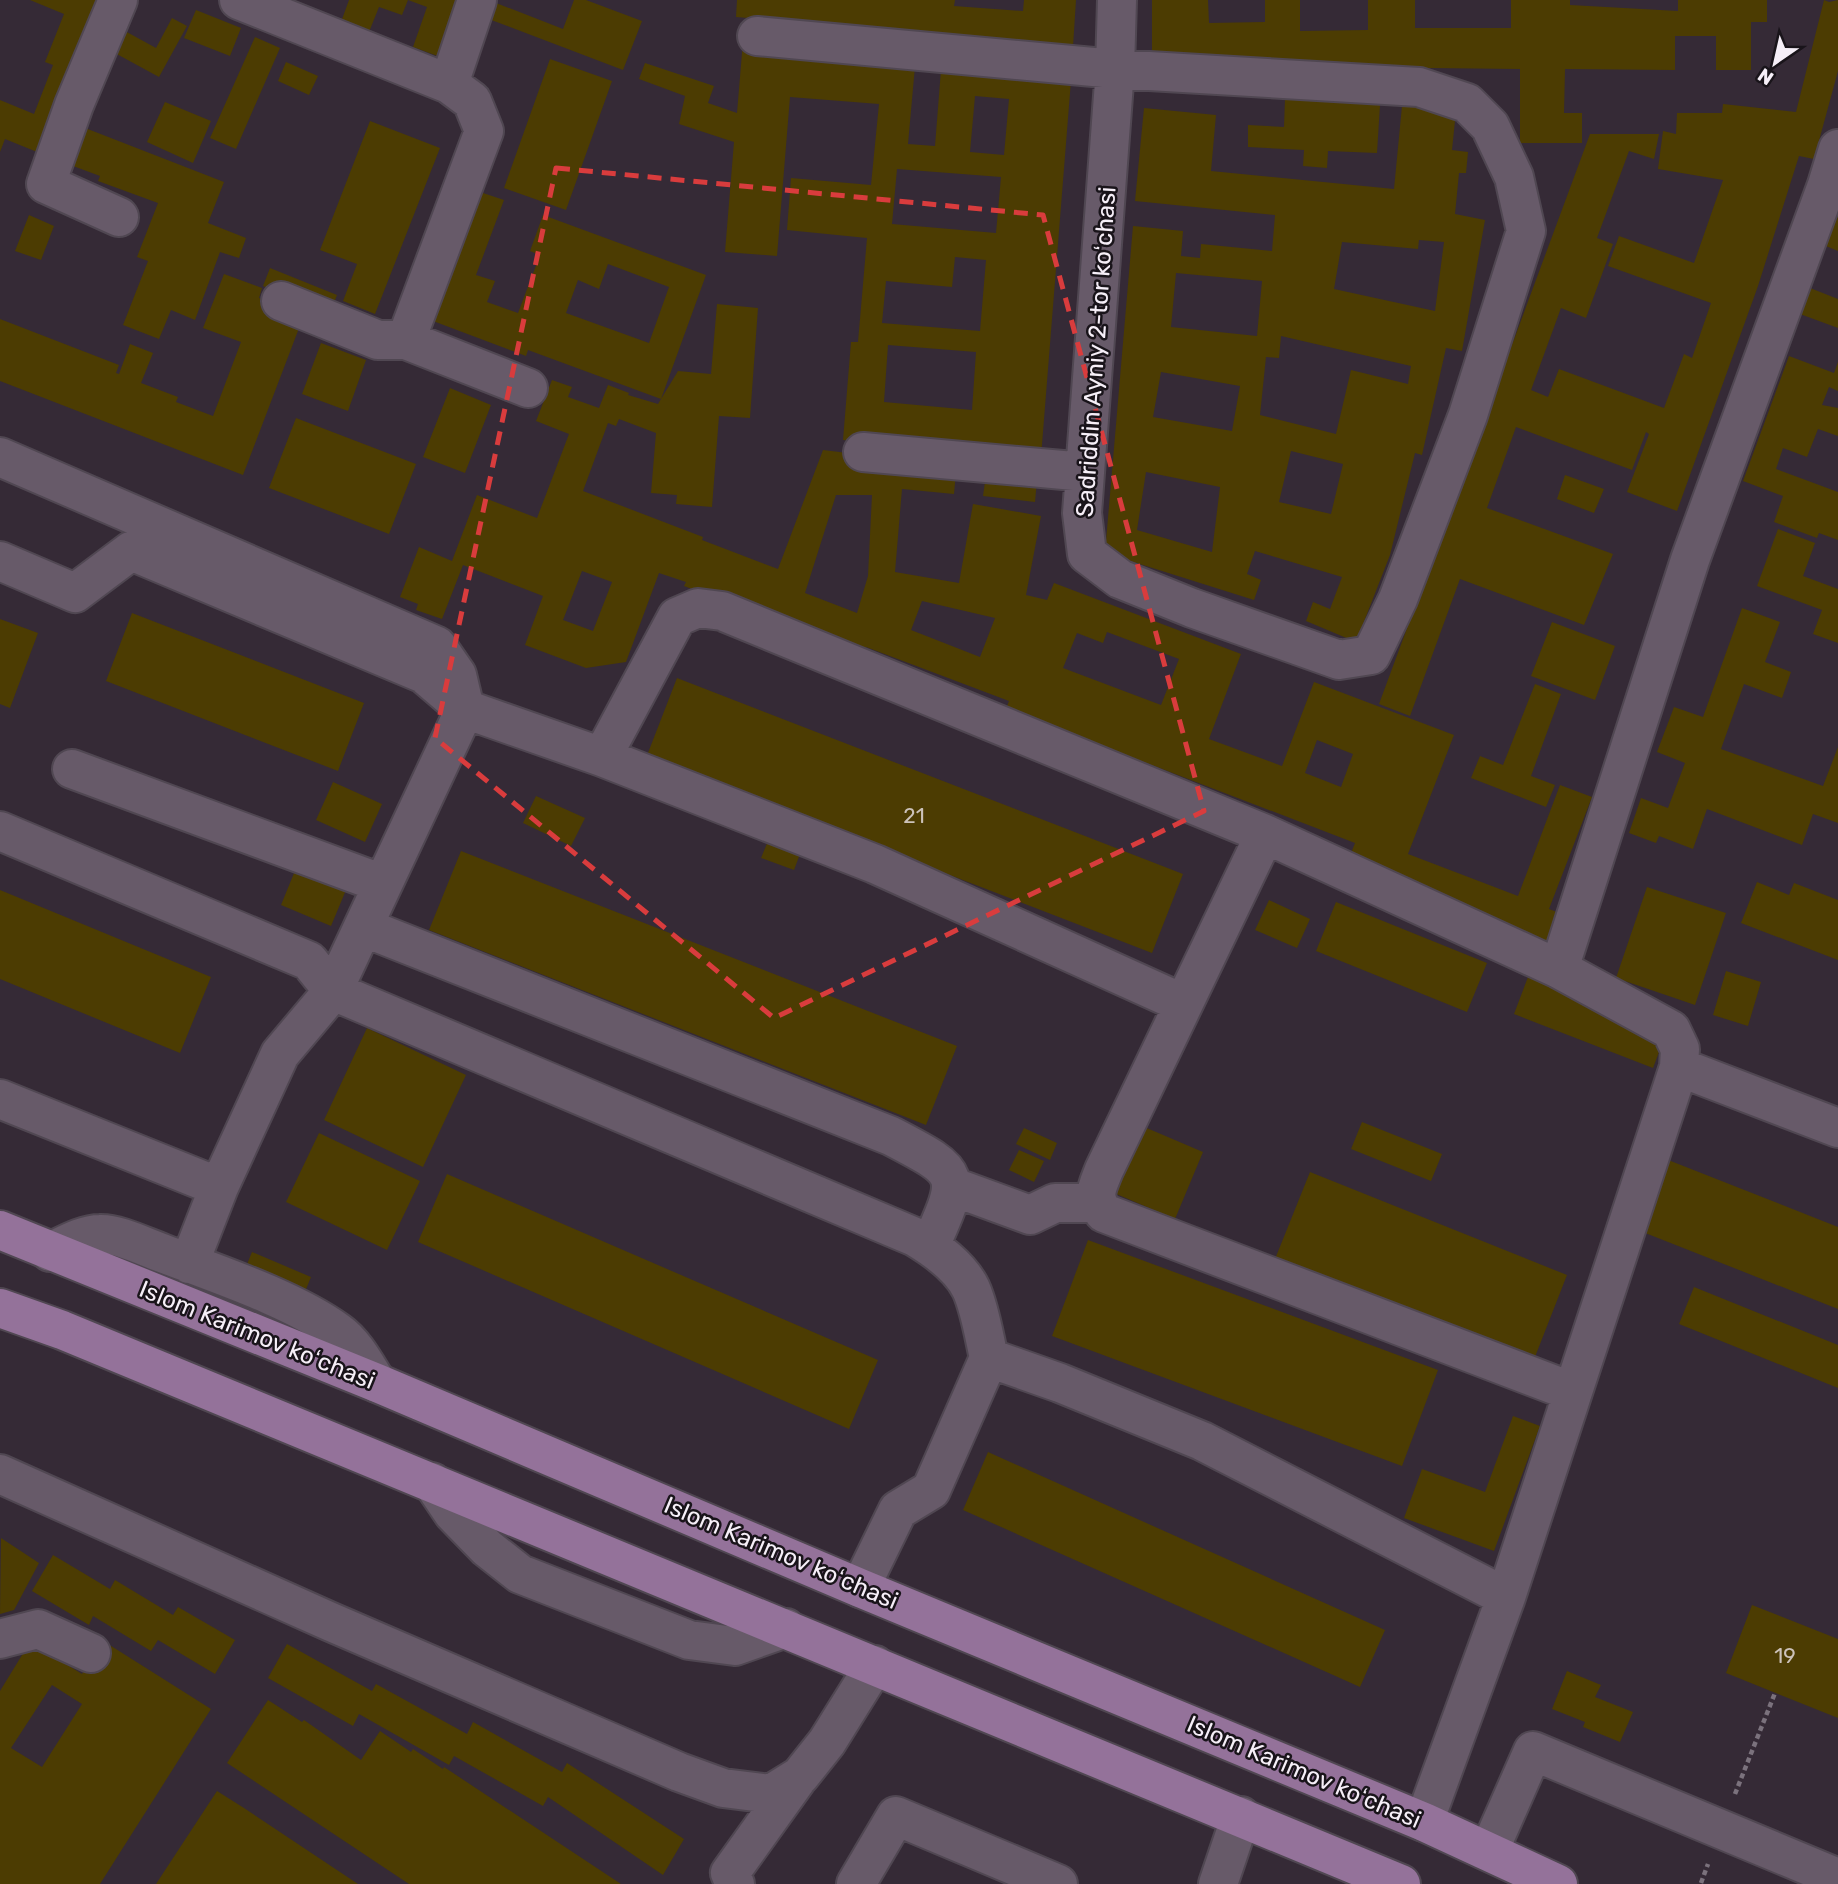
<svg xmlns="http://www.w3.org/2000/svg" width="1838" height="1884" viewBox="0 0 1838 1884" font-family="Rubik,sans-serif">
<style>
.building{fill:#4c3c02;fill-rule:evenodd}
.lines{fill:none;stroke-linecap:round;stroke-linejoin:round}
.minor-casing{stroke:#504752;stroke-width:42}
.major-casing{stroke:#504752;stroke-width:42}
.path{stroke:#7b727d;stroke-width:4.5;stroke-dasharray:5 3.5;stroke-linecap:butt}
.minor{stroke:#675a69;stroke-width:38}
.major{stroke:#94729a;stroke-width:38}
.marked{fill:none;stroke:#d93c3d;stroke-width:5;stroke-dasharray:14 9;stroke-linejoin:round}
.labels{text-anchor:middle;stroke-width:5;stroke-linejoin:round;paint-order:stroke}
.number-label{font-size:21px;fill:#ccc2ba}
.street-label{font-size:24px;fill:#f6eff8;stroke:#19141a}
</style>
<rect width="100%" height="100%" fill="#352a36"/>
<!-- building -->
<path class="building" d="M30,0H106L42,154L5,139L0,152V100L34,114L53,65L45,62L64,14Z
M349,0H463L443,58L413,47L427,7L408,0L402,15L379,7L369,32L341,22Z
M574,0H586L642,21L623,70L486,18L491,1L563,29Z
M737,0H955L954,6L1023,11L1024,0H1076L1072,62L799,22L736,17Z
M1152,0H1208L1209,23L1265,22V0H1300V31L1368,30V0H1415V28H1511V0H1570V5L1678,11V0H1767V22H1751V70H1716V36H1675V70L1565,69L1564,113H1582V143H1520V69L1152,65Z
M1824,0L1829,2L1838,0V71L1814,159L1799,156L1758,286L1677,511L1627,492L1649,434L1646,432L1632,470L1516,427L1487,508L1613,554L1584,625L1460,579L1410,716L1379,704L1590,134H1659L1654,159L1629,151L1597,238L1613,244L1586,318L1561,308L1531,390L1548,397L1559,369L1664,408L1684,354L1692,358L1711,303L1608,266L1619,236L1694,263L1723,180L1658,169L1663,131L1676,134L1677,113H1722L1723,104L1796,112Z
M196,10L241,28L230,56L184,38Z
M172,18L187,26L159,77L102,46L114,25L156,48Z
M255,37L280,48L236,149L210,138Z
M743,41L916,55L908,144L935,146L942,57L1072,68L1041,457L843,440L851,342H858L867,238L787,230L791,178L871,185L879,104L790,97L777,256L725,252L734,142L679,124L685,96L639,79L645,63L714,86L708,103L737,113ZM975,96L1009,99L1004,155L970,152ZM897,169L1001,177L996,233L892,224ZM955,257L986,260L980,331L882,323L886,281L952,287ZM888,345L976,352L972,410L884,402Z
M550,59L612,81L566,210L504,188Z
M286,62L318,76L309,95L278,81Z
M1285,99L1380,105L1377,153L1328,151L1327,168L1303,166L1304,150L1248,147V125L1284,127Z
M165,102L211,121L193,163L147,142Z
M1402,106L1456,111L1452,150L1468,152L1466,173H1459L1455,214L1485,220L1462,351L1446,348L1422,455L1415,453L1390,555L1356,642L1306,621L1313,602L1330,609L1342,577L1255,551L1247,574L1261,580L1254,600L1105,553L1133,226L1183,231L1181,256L1200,258L1201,244L1272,251L1275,215L1135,201L1144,108L1216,115L1211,171L1394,189ZM1419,240L1444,242L1435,311L1334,289L1342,242L1418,249ZM1176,273L1262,281L1257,336L1171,327ZM1281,336L1411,366L1408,384L1351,370L1336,434L1260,415L1266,357L1279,358ZM1161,372L1240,386L1232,431L1153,417ZM1291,451L1343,464L1331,514L1279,502ZM1146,472L1220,487L1212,552L1137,530Z
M370,121L440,148L375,314L343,301L357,264L320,250Z
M80,126L224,182L208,223L246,238L239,258L220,252L195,320L171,310L159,339L123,325L148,261L137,257L158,203L98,181L100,176L65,163Z
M480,192L504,200L476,275L495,281L487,302L518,313L540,255L530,251L543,215L706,275L661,399L528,350L526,356L433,321ZM608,264L669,287L649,343L566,313L578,280L599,289Z
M29,215L54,226L41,260L15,251Z
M1838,216V251L1826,246Z
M270,268L337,295L330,313L263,286Z
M224,274L262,288L259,298L304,315L243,475L0,381V319L119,365L116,373L119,374L130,344L153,353L141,383L178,397L176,402L213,416L241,342L203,328Z
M1810,288L1838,299V328L1800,314Z
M717,304L758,308L750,418L719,416L712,507L676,504L677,495L651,493L656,433L619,419L616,426L608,423L583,491L703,537L702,540L778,569L823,450L905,460L956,472L954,494L902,489L895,572L959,583L973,504L1041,516L1026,595L1047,600L1054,583L1241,654L1209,739L1282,766L1314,682L1454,735L1408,854L1518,896L1560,785L1592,797L1549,909L1562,914L1550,943L1346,866L1355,843L1006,709L1009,701L866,647L863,655L684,586L686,582L659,573L626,662L586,668L525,645L543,596L463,565L442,619L416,610L418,604L400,597L419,547L452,561L477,495L537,518L569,434L536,421L552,380L572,387L568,397L599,408L608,385L629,393L628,395L658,404L678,371L711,374ZM836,495H872L868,576L857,613L805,593ZM582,571L612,582L593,631L563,620ZM922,601L995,618L980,657L911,630ZM1107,632L1179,659L1161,705L1063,668L1077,633L1103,643ZM1317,740L1353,754L1341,787L1305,773Z
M321,343L366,360L348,411L302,394Z
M1789,356L1834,373L1838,362V391L1829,387L1822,405L1838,408V436L1818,429L1807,457L1783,448L1776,469L1838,492V540L1819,533L1817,538L1774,522L1783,496L1743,481Z
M450,388L491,405L465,473L423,457Z
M296,418L416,464L389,534L269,488Z
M986,475L1037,480L1035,502L983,496Z
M1565,475L1604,489L1594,513L1557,499Z
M1778,529L1815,543L1803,576L1838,589V643L1813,634L1822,610L1757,586Z
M1742,608L1780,622L1765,662L1791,672L1782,698L1744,684L1721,749L1823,786L1838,747V823L1813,814L1802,845L1707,809L1693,849L1659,836L1656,843L1629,833L1641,798L1668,808L1685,763L1657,752L1674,707L1703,717Z
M132,613L364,703L338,771L106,681Z
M0,619L38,633L10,708L0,704Z
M1552,622L1615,646L1595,700L1531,676Z
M677,678L1183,874L1152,953L646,758Z
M1535,684L1561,694L1531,776L1555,785L1546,807L1471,778L1480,756L1503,765Z
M333,782L382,804L365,842L316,820Z
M536,796L585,818L571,846L523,823Z
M771,834L803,846L794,870L761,858Z
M461,851L957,1046L926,1125L429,930Z
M301,856L351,878L331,926L281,905Z
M1757,882L1789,895L1794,883L1838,900V960L1741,923Z
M1647,887L1726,913L1695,1005L1616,978Z
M0,890L211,977L180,1053L0,979Z
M1269,900L1310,919L1297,948L1255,930Z
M1336,902L1487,963L1467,1012L1316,951Z
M1726,971L1761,982L1748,1026L1713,1015Z
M1528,977L1667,1031L1653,1068L1514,1014Z
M367,1028L466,1075L423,1167L324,1120Z
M1362,1122L1442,1154L1431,1181L1351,1149Z
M1135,1123L1203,1152L1175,1219L1107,1190Z
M1024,1128L1057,1143L1050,1160L1016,1144Z
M319,1133L420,1181L387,1250L286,1202Z
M1019,1150L1044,1161L1034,1182L1009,1170Z
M1658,1156L1838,1227V1309L1630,1227Z
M1310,1172L1567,1275L1533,1362L1275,1259Z
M447,1174L878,1360L849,1429L418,1242Z
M1088,1240L1438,1370L1402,1466L1052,1336Z
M252,1252L311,1277L302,1299L243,1274Z
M1694,1287L1838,1345V1388L1679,1324Z
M1513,1416L1540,1426L1494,1551L1404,1518L1422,1469L1485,1492Z
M988,1452L1385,1630L1360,1687L963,1510Z
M1,1538L39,1563L14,1610L0,1614Z
M53,1555L110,1589L115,1580L173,1615L178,1607L235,1640L215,1674L158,1640L151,1651L93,1616L89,1625L32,1591Z
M1752,1605L1838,1639V1718L1726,1673Z
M30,1642L82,1674L86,1667L92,1672L108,1644L211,1709L100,1884H0V1691ZM52,1685L82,1704L42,1767L11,1748Z
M287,1644L372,1691L376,1684L467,1734L473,1722L562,1772L567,1763L684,1839L663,1875L548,1797L543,1806L454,1756L449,1765L359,1714L353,1726L268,1678Z
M1567,1671L1601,1685L1595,1697L1633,1712L1620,1742L1583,1727L1585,1722L1552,1709Z
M268,1700L302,1722L304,1720L361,1760L380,1731L411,1752L413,1749L443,1769L444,1767L621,1884H409L227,1763Z
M217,1791L244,1808L358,1884H156Z"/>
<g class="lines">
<!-- minor casing -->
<g class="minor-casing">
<path id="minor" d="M118,0L74,105L46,184L119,217
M239,0L449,84L472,101L484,131L406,340L528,388
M757,36L1115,69L1419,87L1467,103L1490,126L1514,177L1526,231L1468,415L1398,599L1371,655L1339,660L1192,608L1120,579L1087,554L1082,513L1115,69L1117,0
M449,84L477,0
M1838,149L1827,185L1838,190
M281,301L378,340H406
M863,452L1085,472
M0,457L437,646L457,675L465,709L333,991L280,1054L219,1187L189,1264
M0,561L75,593L131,551L424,674L465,709L602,757L875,864L1182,1003
M602,757L677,617L698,608L722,611L1265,834
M72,769L383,884
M0,831L309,961L333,991L915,1237C935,1249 960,1266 971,1289C980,1309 984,1336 989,1358L1060,1383L1202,1441L1506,1597
M363,927L891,1136C962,1173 963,1173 930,1246
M1679,1067L1838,1128
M0,1099L219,1187
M951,1186L1030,1215L1055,1203H1096
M50,1252C65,1245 83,1234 100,1234C117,1233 145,1247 162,1253C214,1273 293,1299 338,1332C355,1344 366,1366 377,1383
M1573,1392L1104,1213C1091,1196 1097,1188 1104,1170L1265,834L1559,969L1690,560L1827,185
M0,1474L331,1622L679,1772L723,1788L771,1794L800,1776L827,1742L875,1665
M432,1482L453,1513L487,1548L520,1574L689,1640L735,1646L786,1628
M860,1588L898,1510L931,1490L989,1358
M0,1639L38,1629L91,1653
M1424,1822L1506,1597L1679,1067L1680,1049L1671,1030L1559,969
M1489,1851L1533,1751L1838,1878
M735,1884L730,1873L798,1778
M856,1884L896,1816L1058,1884
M1218,1884L1241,1816"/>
</g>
<!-- major casing -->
<g class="major-casing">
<path id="major" d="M0,1230L377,1383L860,1588L1424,1822L1558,1884
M0,1308L62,1330L1401,1884"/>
</g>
<!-- path -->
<path class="path" d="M1735,1794L1775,1693
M1701,1883L1708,1864"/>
<!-- minor -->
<use href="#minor" class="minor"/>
<!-- major -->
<use href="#major" class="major"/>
</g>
<!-- marked area -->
<path class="marked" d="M556,168L1043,215L1204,811L774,1018L435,738Z"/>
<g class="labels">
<!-- number labels -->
<g class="number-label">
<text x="914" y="823">21</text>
<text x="1785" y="1663">19</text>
</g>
<!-- street labels -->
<g class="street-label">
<text transform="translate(1096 352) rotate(-86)" y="8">Sadriddin Ayniy 2-tor koʻchasi</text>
<text transform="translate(257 1335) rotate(22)" y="8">Islom Karimov koʻchasi</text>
<text transform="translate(781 1553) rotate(23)" y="8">Islom Karimov koʻchasi</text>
<text transform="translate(1304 1772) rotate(23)" y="8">Islom Karimov koʻchasi</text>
</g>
</g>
<!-- north arrow -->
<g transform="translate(1775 63) rotate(214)" stroke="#19141a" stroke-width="5" paint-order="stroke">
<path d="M0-5L12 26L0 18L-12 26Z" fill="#f6eff8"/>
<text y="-10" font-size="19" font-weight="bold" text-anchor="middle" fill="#f6eff8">N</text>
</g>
</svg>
